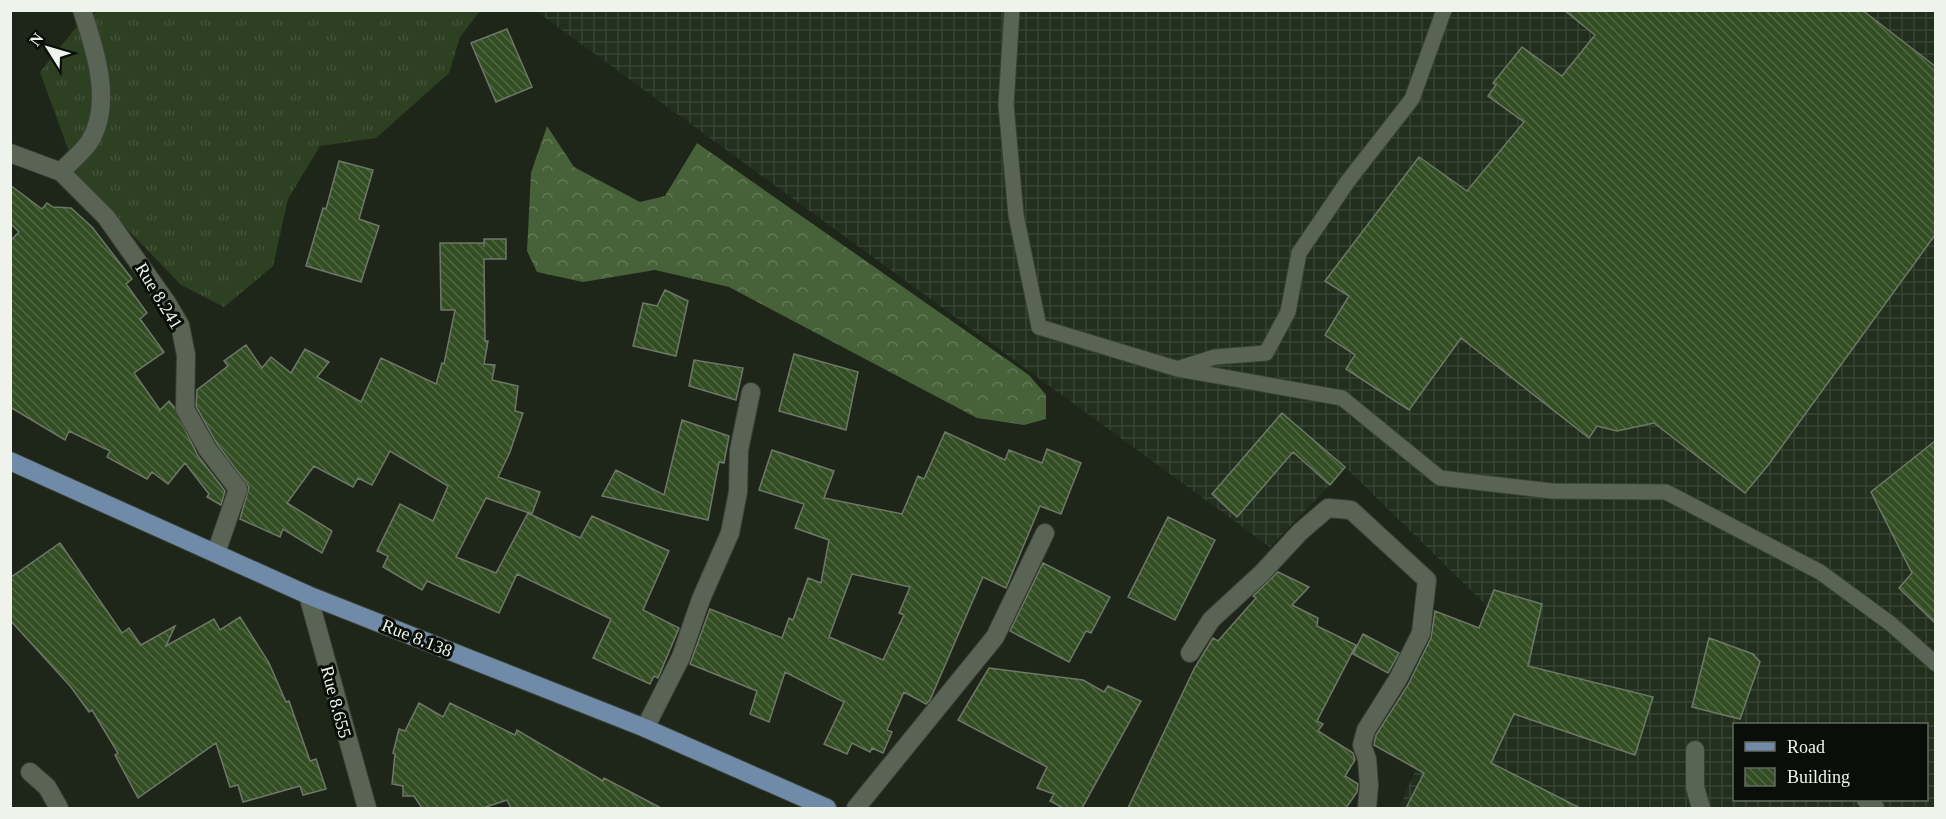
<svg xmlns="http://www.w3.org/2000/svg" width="1946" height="819" viewBox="0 0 1946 819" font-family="Georgia,serif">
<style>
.industrial{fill:url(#industrial-grid);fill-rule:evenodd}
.grass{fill:url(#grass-tufts)}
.forest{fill:url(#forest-crowns)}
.building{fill:url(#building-back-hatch);stroke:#6e7869;stroke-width:1.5;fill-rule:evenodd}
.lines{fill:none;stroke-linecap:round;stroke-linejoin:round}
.lane-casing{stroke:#3b4137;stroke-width:17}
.street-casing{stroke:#3b4137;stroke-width:20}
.secondary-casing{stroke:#3b4137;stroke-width:20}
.primary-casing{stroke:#3b4137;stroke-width:20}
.lane{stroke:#5a6455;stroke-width:15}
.street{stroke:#5a6455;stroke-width:18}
.secondary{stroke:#5a6455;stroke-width:18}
.primary{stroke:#6f8ba8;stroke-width:18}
.labels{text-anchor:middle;stroke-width:6;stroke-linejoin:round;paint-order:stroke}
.street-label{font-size:18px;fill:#eef4eb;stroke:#0a0e08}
</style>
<defs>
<pattern id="industrial-grid" width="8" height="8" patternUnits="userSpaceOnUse" patternTransform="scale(1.5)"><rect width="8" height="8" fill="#232f1d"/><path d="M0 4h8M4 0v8" fill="none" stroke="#384433"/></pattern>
<pattern id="grass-tufts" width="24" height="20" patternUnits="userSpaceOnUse" patternTransform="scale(1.5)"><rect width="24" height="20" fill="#2d4022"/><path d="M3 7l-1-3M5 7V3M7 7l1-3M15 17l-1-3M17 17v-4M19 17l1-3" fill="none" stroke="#425338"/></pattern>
<pattern id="forest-crowns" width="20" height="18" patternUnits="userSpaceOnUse" patternTransform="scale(1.5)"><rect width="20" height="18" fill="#476238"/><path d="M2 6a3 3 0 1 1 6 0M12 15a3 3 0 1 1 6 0" fill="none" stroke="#627955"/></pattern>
<pattern id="building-back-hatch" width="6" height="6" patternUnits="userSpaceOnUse" patternTransform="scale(1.5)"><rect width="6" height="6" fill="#344e24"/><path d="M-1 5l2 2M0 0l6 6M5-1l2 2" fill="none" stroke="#526844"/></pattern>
</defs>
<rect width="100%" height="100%" fill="#1e2619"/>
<!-- industrial -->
<path class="industrial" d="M536,11H1935V808H1399L1487,606L1346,468L1270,547ZM1734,724H1926V800H1734Z"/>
<!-- grass -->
<path class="grass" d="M98,11H480L460,37L449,73L376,138L320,146L288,199L273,266L224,307L181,285L79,179L40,72L78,25Z"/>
<!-- forest -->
<path class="forest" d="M547,126L574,167L640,202L665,196L697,143L1029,375L1046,395V419L1024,425L977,418L729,287L655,270L583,282L537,272L527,251L531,173Z"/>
<!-- building -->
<path class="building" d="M1564,10H1862L1935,66V235L1769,464L1745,493L1654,423L1617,431L1597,426L1589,438L1461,338L1409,410L1346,369L1355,355L1325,335L1349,296L1325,281L1419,157L1467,191L1524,122L1488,96L1496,85L1493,83L1522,47L1562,76L1595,35Z
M507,29L532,87L496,102L471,43Z
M339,161L373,170L359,219L379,226L361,282L306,266L323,208L326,209Z
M10,185L42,209L47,203L53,207L71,208L92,227L132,279L126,284L147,313L140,319L164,352L134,373L160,410L169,401L174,407L198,456L225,491L221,505L207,497L209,494L185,463L168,484L152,472L147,479L107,457L110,451L69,431L65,440L10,407V241L19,232L10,223Z
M484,239H506V259H484L485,341H488L484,364L495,365L492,380L518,386L515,411L523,413L510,452L498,477L540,492L532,514L486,498L456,557L496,573L528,513L580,538L592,516L669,551L643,610L679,628L658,678L654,676L650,684L593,658L611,619L517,574L499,613L427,581L422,590L383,567L388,556L377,551L400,504L433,521L448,486L390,451L372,485L358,478L353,487L314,466L287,503L332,531L322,553L283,529L280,537L240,519L249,487L217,444L196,406L197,390L228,366L224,361L246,345L262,368L271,357L291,373L305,349L329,362L317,377L361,402L381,358L436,384L442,363L444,364L455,310H441L440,243H484V247Z
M665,290L688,301L676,356L633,346L643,303L657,306Z
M794,354L858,372L846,430L779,411Z
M694,360L743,368L736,400L689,386Z
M1282,413L1345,467L1330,485L1293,452L1237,517L1212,494Z
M682,420L729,436L724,463L719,462L708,520L602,496L616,470L664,495Z
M945,432L1005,460L1009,450L1042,463L1047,449L1081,463L1061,514L1040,506L1006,588L983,577L930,700L926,704L904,692L887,730L892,732L883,753L872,748L870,752L852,743L847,754L824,744L844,702L785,672L769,722L750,714L757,691L690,664L710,609L782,638L789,618L793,620L808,578L821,583L829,540L795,528L804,504L759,490L772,450L834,471L824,498L902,514L918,476L924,479ZM852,574L910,587L899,613L904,615L883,660L829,637Z
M1935,441V623L1899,588L1912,573L1871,492Z
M1168,517L1215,540L1175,620L1128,597Z
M60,543L122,633L129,628L141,645L175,626L166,646L214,619L220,630L240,617L269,663L286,702L289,701L310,761L316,759L326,789L303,795L300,786L243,802L238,785L230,787L216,743L138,798L115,755L118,753L92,710L89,712L71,687L10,620V578Z
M1043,563L1110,597L1091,633L1086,631L1069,662L1010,631Z
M1278,572L1309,587L1292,605L1318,618L1317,626L1356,645L1317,721L1323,724L1318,731L1353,753L1355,760L1345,776L1358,784L1357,792L1346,808H1128L1194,669L1213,638L1218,641L1256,598L1253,596Z
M1494,590L1542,604L1528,666L1653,697L1635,755L1514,714L1491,763L1580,808H1406L1424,773L1374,745L1376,735L1408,685L1431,638L1435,611L1479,628Z
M1363,634L1399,653L1388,673L1353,654Z
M1709,638L1753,654L1760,662L1740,719L1692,707Z
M989,668L1083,680L1104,692L1108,686L1141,701L1082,808H1063L1050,801L1054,794L1037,788L1047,767L958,720Z
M419,703L443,717L450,703L515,735L517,730L603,781L604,778L661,808H511L507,800L483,808H422L414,796H403V786L392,784L395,754L393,753L399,729L405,731Z"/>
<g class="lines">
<!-- lane casing -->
<g class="lane-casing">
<path id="lane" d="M1012,10L1006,105L1016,215L1039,327L1178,369L1342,398L1440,478L1552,491L1666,492L1820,572L1891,624L1936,664
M1180,368L1215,357L1266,353L1288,312L1299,253L1348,181L1412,99L1444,10"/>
</g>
<!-- street casing -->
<g class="street-casing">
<path id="street" d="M10,153L61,172L106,217L167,303L180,325L186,355L185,409L208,450L238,489L216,553
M61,172C70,162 83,152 90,141C113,103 95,49 82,10
M1190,653L1211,620L1262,573L1300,532L1328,508L1351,510L1427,580L1421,633L1398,679L1366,730L1362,745L1367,759L1369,785L1367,808
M645,728L681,657L701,599L730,533L738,492L739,450L751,392
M1695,750V787L1701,808
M30,772L47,787L59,808
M1866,800L1875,808
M856,808L995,637L1045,533"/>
</g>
<!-- secondary casing -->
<g class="secondary-casing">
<path id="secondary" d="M308,595L367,808"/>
</g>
<!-- primary casing -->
<g class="primary-casing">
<path id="primary" d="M10,461L308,595L645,728L827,808"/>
</g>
<!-- lane -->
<use href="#lane" class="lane"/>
<!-- street -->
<use href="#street" class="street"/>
<!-- secondary -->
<use href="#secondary" class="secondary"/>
<!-- primary -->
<use href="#primary" class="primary"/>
</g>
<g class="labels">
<!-- street labels -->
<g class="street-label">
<text transform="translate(159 296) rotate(59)" y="6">Rue 8.241</text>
<text transform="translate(417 638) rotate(22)" y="6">Rue 8.138</text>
<text transform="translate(336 702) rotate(75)" y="6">Rue 8.655</text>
</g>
</g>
<!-- border -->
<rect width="1946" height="819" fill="none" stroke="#eef4eb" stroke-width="24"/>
<!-- legend -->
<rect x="1733" y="723" width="195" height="78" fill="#0a0e08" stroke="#656a63" stroke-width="1.5"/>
<rect x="1745" y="742" width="30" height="9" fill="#6f8ba8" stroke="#656a63" stroke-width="1.5"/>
<text x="1787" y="753" font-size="18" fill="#eef4eb">Road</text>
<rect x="1745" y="768" width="30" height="18" fill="url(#building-back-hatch)" stroke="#656a63" stroke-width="1.5"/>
<text x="1787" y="783" font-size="18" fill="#eef4eb">Building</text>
<!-- north arrow -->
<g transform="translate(48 48) rotate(307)" stroke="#0a0e08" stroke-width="4.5" paint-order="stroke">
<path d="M0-4.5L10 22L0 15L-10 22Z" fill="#eef4eb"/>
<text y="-9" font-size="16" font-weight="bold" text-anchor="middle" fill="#eef4eb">N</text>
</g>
</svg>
